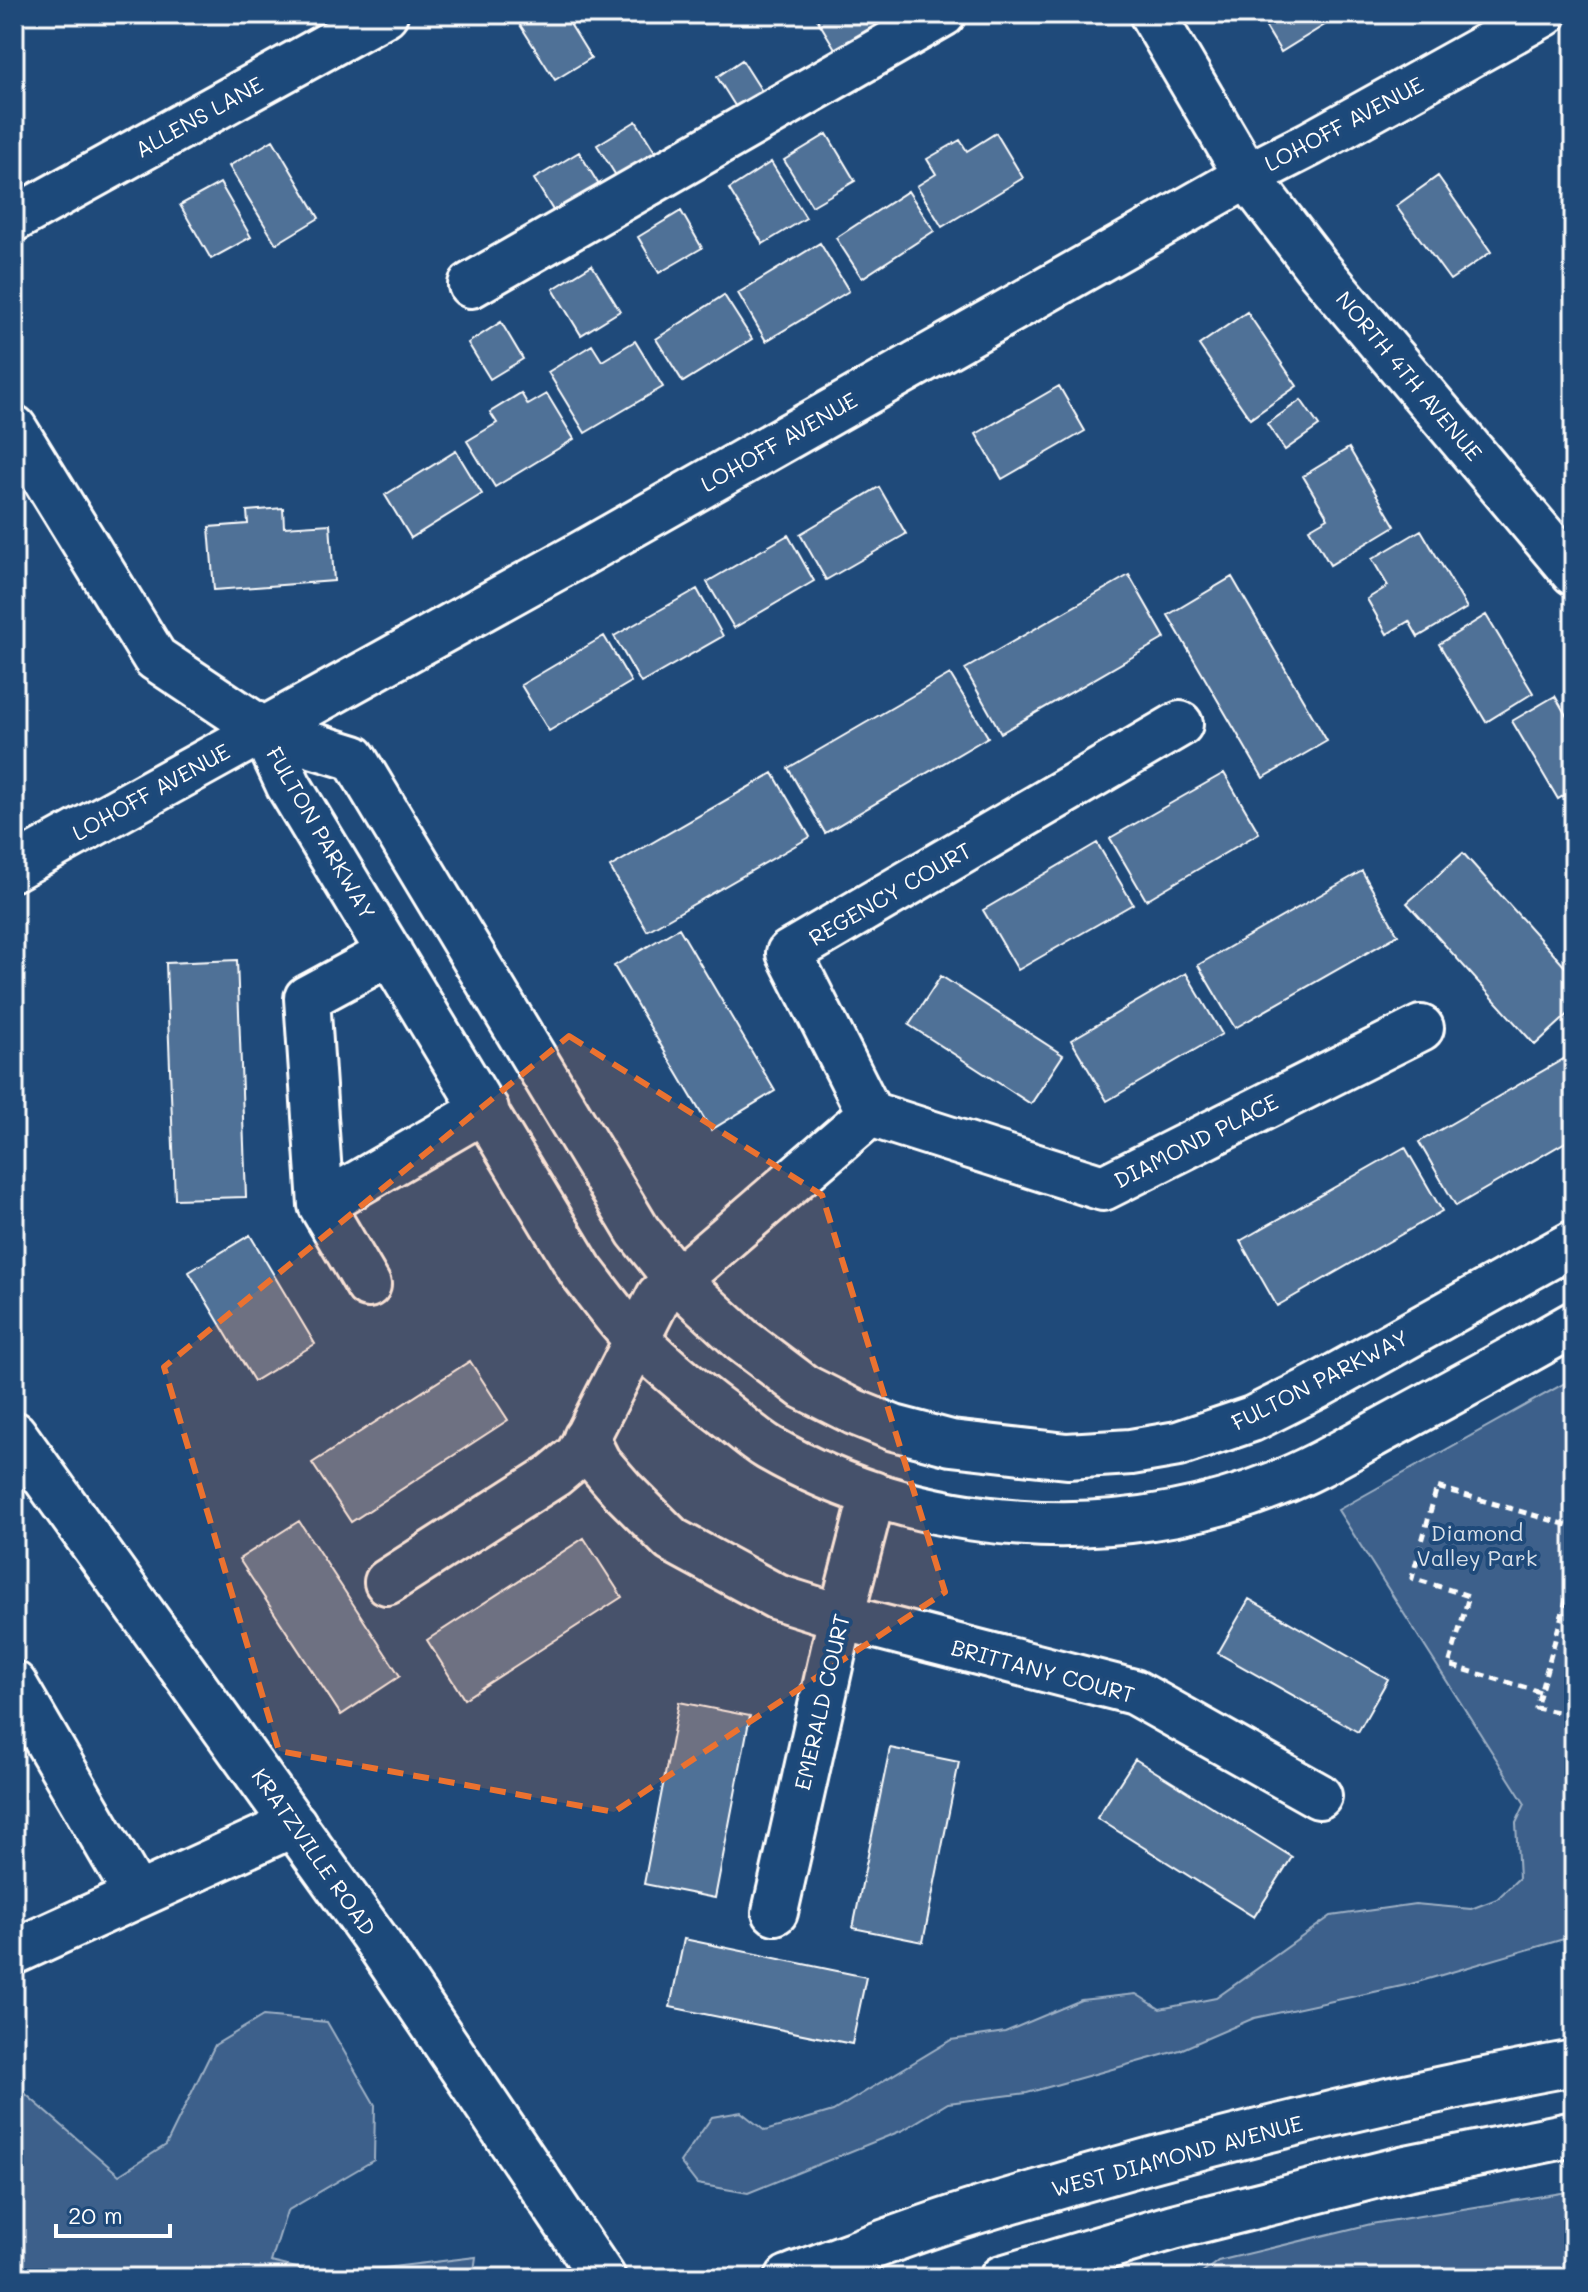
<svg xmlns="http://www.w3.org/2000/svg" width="1588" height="2292" viewBox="0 0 1588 2292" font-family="Mali,sans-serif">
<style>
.green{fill:#3c618b;stroke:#9eb0c5;stroke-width:2}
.building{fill:#507197;stroke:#fff;stroke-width:2}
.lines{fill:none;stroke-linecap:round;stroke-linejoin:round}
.minor-casing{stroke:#fff;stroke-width:50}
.major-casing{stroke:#fff;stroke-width:50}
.path{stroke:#fff;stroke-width:5;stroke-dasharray:8 6;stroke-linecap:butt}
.minor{stroke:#1f4a7a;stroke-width:44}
.major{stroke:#1f4a7a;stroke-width:44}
.marked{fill:#eb7230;fill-opacity:0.2;stroke:#eb7230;stroke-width:6;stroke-dasharray:16 10;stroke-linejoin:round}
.labels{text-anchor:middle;stroke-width:8;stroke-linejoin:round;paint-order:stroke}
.street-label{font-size:22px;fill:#fff;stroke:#1f4a7a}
.park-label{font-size:22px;fill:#d8dfe8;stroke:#1f4a7a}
</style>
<rect width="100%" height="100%" fill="#1f4a7a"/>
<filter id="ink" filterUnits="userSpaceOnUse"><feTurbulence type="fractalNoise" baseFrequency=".0125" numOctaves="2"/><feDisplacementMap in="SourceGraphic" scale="16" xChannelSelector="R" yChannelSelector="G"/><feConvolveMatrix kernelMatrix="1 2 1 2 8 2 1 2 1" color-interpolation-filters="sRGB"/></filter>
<g filter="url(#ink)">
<!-- green -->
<path class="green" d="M1574,1378V1936L1411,1984L1254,2018L1180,2050L1027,2093L948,2103L903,2130L748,2193L697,2184L680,2162L712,2117L741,2112L765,2131L833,2111L951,2040L1005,2032L1081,2000L1136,1994L1160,2009L1216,1998L1331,1916L1415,1904L1471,1909L1497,1899L1519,1878L1516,1823L1525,1804L1338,1510Z
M263,2016L327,2022L375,2105L374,2160L287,2211L271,2262L326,2275L476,2257L473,2278H14V2084L119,2175L166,2145L215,2045Z
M1574,2191V2278H1196L1218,2261L1371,2224Z"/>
<!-- building -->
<path class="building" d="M527,14H564L591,58L555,80L517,20Z
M814,14H874L884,31L840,57Z
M1258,14H1334L1336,18L1281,52Z
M742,60L763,93L737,109L717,77Z
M636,121L657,155L618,179L597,145Z
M996,133L1023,178L942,227L917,186L936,174L927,159L960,140L967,151Z
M827,134L855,181L812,206L784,160Z
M273,140L319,218L276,244L229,166Z
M579,152L602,190L557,217L534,179Z
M771,162L806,218L763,244L729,189Z
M1438,176L1491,252L1450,280L1396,206Z
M220,183L251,237L211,259L180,205Z
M908,191L934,231L862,278L836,238Z
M681,211L702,248L659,273L638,237Z
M820,243L849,291L766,341L738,293Z
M592,265L620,311L581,335L553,289Z
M724,295L752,339L683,382L656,339Z
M1247,312L1297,386L1250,419L1199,345Z
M501,322L523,359L490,379L468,343Z
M635,341L663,387L585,433L548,372L592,345L602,361Z
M1059,386L1085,431L1002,479L976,434Z
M521,393L528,405L547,394L574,439L495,487L467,441L497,423L490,412Z
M1301,400L1319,426L1285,450L1267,424Z
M1349,448L1395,526L1330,565L1309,529L1328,518L1303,476Z
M456,451L482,494L411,538L385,495Z
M879,487L906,534L826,580L800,534Z
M283,508L284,527L330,524L334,581L214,590L209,527L248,524L247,511Z
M1421,530L1467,608L1418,637L1409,621L1387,634L1367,599L1388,586L1372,559Z
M788,535L814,581L734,628L707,582Z
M1129,575L1165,638L1001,733L965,669Z
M1232,577L1327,741L1263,778L1168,615Z
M697,589L723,636L641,683L614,636Z
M1486,615L1533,693L1486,722L1439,644Z
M604,636L631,682L549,731L521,685Z
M950,674L988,737L825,833L788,768Z
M1555,696L1574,729V789L1558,799L1512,721Z
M773,773L810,837L647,931L610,867Z
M1224,773L1259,833L1146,900L1110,838Z
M1097,843L1133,904L1018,970L983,910Z
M1463,853L1574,977V1009L1535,1045L1407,903Z
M1362,871L1398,935L1235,1028L1198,965Z
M679,928L775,1091L711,1130L614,966Z
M237,960L246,1197L175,1199L166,963Z
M1186,973L1222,1034L1107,1101L1071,1040Z
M941,976L1063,1055L1031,1104L909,1025Z
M1574,1053V1137L1456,1206L1419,1142Z
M1405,1147L1442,1211L1277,1306L1240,1241Z
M250,1235L315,1344L254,1381L189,1272Z
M470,1361L508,1420L351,1522L312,1463Z
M299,1521L400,1676L341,1715L239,1559Z
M584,1538L622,1597L464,1699L427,1640Z
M1249,1599L1388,1679L1358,1732L1218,1653Z
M679,1702L750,1716L715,1898L644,1884Z
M890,1748L959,1762L923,1942L853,1928Z
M1135,1759L1292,1857L1254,1917L1097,1818Z
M684,1939L866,1977L852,2044L670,2007Z"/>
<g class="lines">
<!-- minor casing -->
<g class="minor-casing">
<path id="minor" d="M1152,14L1247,176L1316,266L1574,573
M14,219L385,14
M471,285L943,14
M14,428L155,658L263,730L354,758L638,1231L677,1280L742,1340L804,1387L854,1412L894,1428L951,1443L1067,1456L1131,1452L1178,1444L1252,1419L1316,1387L1574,1243
M263,730L289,786L581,1271C596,1290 610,1310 626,1328C656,1360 691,1389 726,1415C740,1426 754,1439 769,1448C921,1535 1114,1548 1276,1484C1313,1470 1349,1448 1384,1429C1447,1395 1511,1360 1574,1324
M14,868L583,553L1247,176L1310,144L1544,14
M870,1114L789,953L1180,724
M870,1114L1103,1188L1421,1028
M321,1205L486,1109
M368,1285L321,1205L307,998L390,953
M586,1438L598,1462L623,1491L672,1540L777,1597L841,1617L1134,1692L1319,1796
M387,1582L554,1475L578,1455L659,1296L870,1114
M14,1684L137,1896
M775,1912L841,1617L873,1494
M14,1952L294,1824"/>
</g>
<!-- major casing -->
<g class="major-casing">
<path id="major" d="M14,1434L374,1937L603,2278
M788,2278C848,2256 909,2232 970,2213C1168,2152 1370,2100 1574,2063
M1002,2278L1173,2227L1406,2168L1574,2134"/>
</g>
<!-- path -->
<path class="path" d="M1574,1572L1536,1708L1574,1715
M1540,1692L1449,1665L1469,1596L1412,1578L1437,1487L1574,1527"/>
<!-- minor -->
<use href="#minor" class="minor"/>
<!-- major -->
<use href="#major" class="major"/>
</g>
</g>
<!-- marked area -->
<path class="marked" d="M569,1036L822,1195L945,1592L614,1812L279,1751L164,1367Z"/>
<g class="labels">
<!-- street labels -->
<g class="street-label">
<text transform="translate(199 117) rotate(-29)" y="8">ALLENS LANE</text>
<text transform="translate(1344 124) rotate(-28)" y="8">LOHOFF AVENUE</text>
<text transform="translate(1409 376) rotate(50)" y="8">NORTH 4TH AVENUE</text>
<text transform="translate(779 442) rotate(-30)" y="8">LOHOFF AVENUE</text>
<text transform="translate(151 792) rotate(-29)" y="8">LOHOFF AVENUE</text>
<text transform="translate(321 833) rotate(60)" y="8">FULTON PARKWAY</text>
<text transform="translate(890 894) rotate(-30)" y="8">REGENCY COURT</text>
<text transform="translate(1196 1141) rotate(-27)" y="8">DIAMOND PLACE</text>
<text transform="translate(1320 1380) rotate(-27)" y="8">FULTON PARKWAY</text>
<text transform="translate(1043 1671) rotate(15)" y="8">BRITTANY COURT</text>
<text transform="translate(822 1702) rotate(-77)" y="8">EMERALD COURT</text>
<text transform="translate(314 1852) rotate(55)" y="8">KRATZVILLE ROAD</text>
<text transform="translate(1177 2156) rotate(-15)" y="8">WEST DIAMOND AVENUE</text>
</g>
<!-- park labels -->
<g class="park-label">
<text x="1477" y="1541">Diamond<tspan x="1477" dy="25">Valley Park</tspan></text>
</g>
</g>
<!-- margin -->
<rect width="1588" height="2292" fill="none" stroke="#1f4a7a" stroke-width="48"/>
<rect x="24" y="24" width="1540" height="2244" fill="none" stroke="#fff" stroke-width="3" filter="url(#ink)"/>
<!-- scale -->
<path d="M56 2224v12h114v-12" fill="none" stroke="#ffffff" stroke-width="4"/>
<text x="68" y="2224" font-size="24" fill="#ffffff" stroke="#1f4a7a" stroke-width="6" paint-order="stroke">20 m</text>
</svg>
